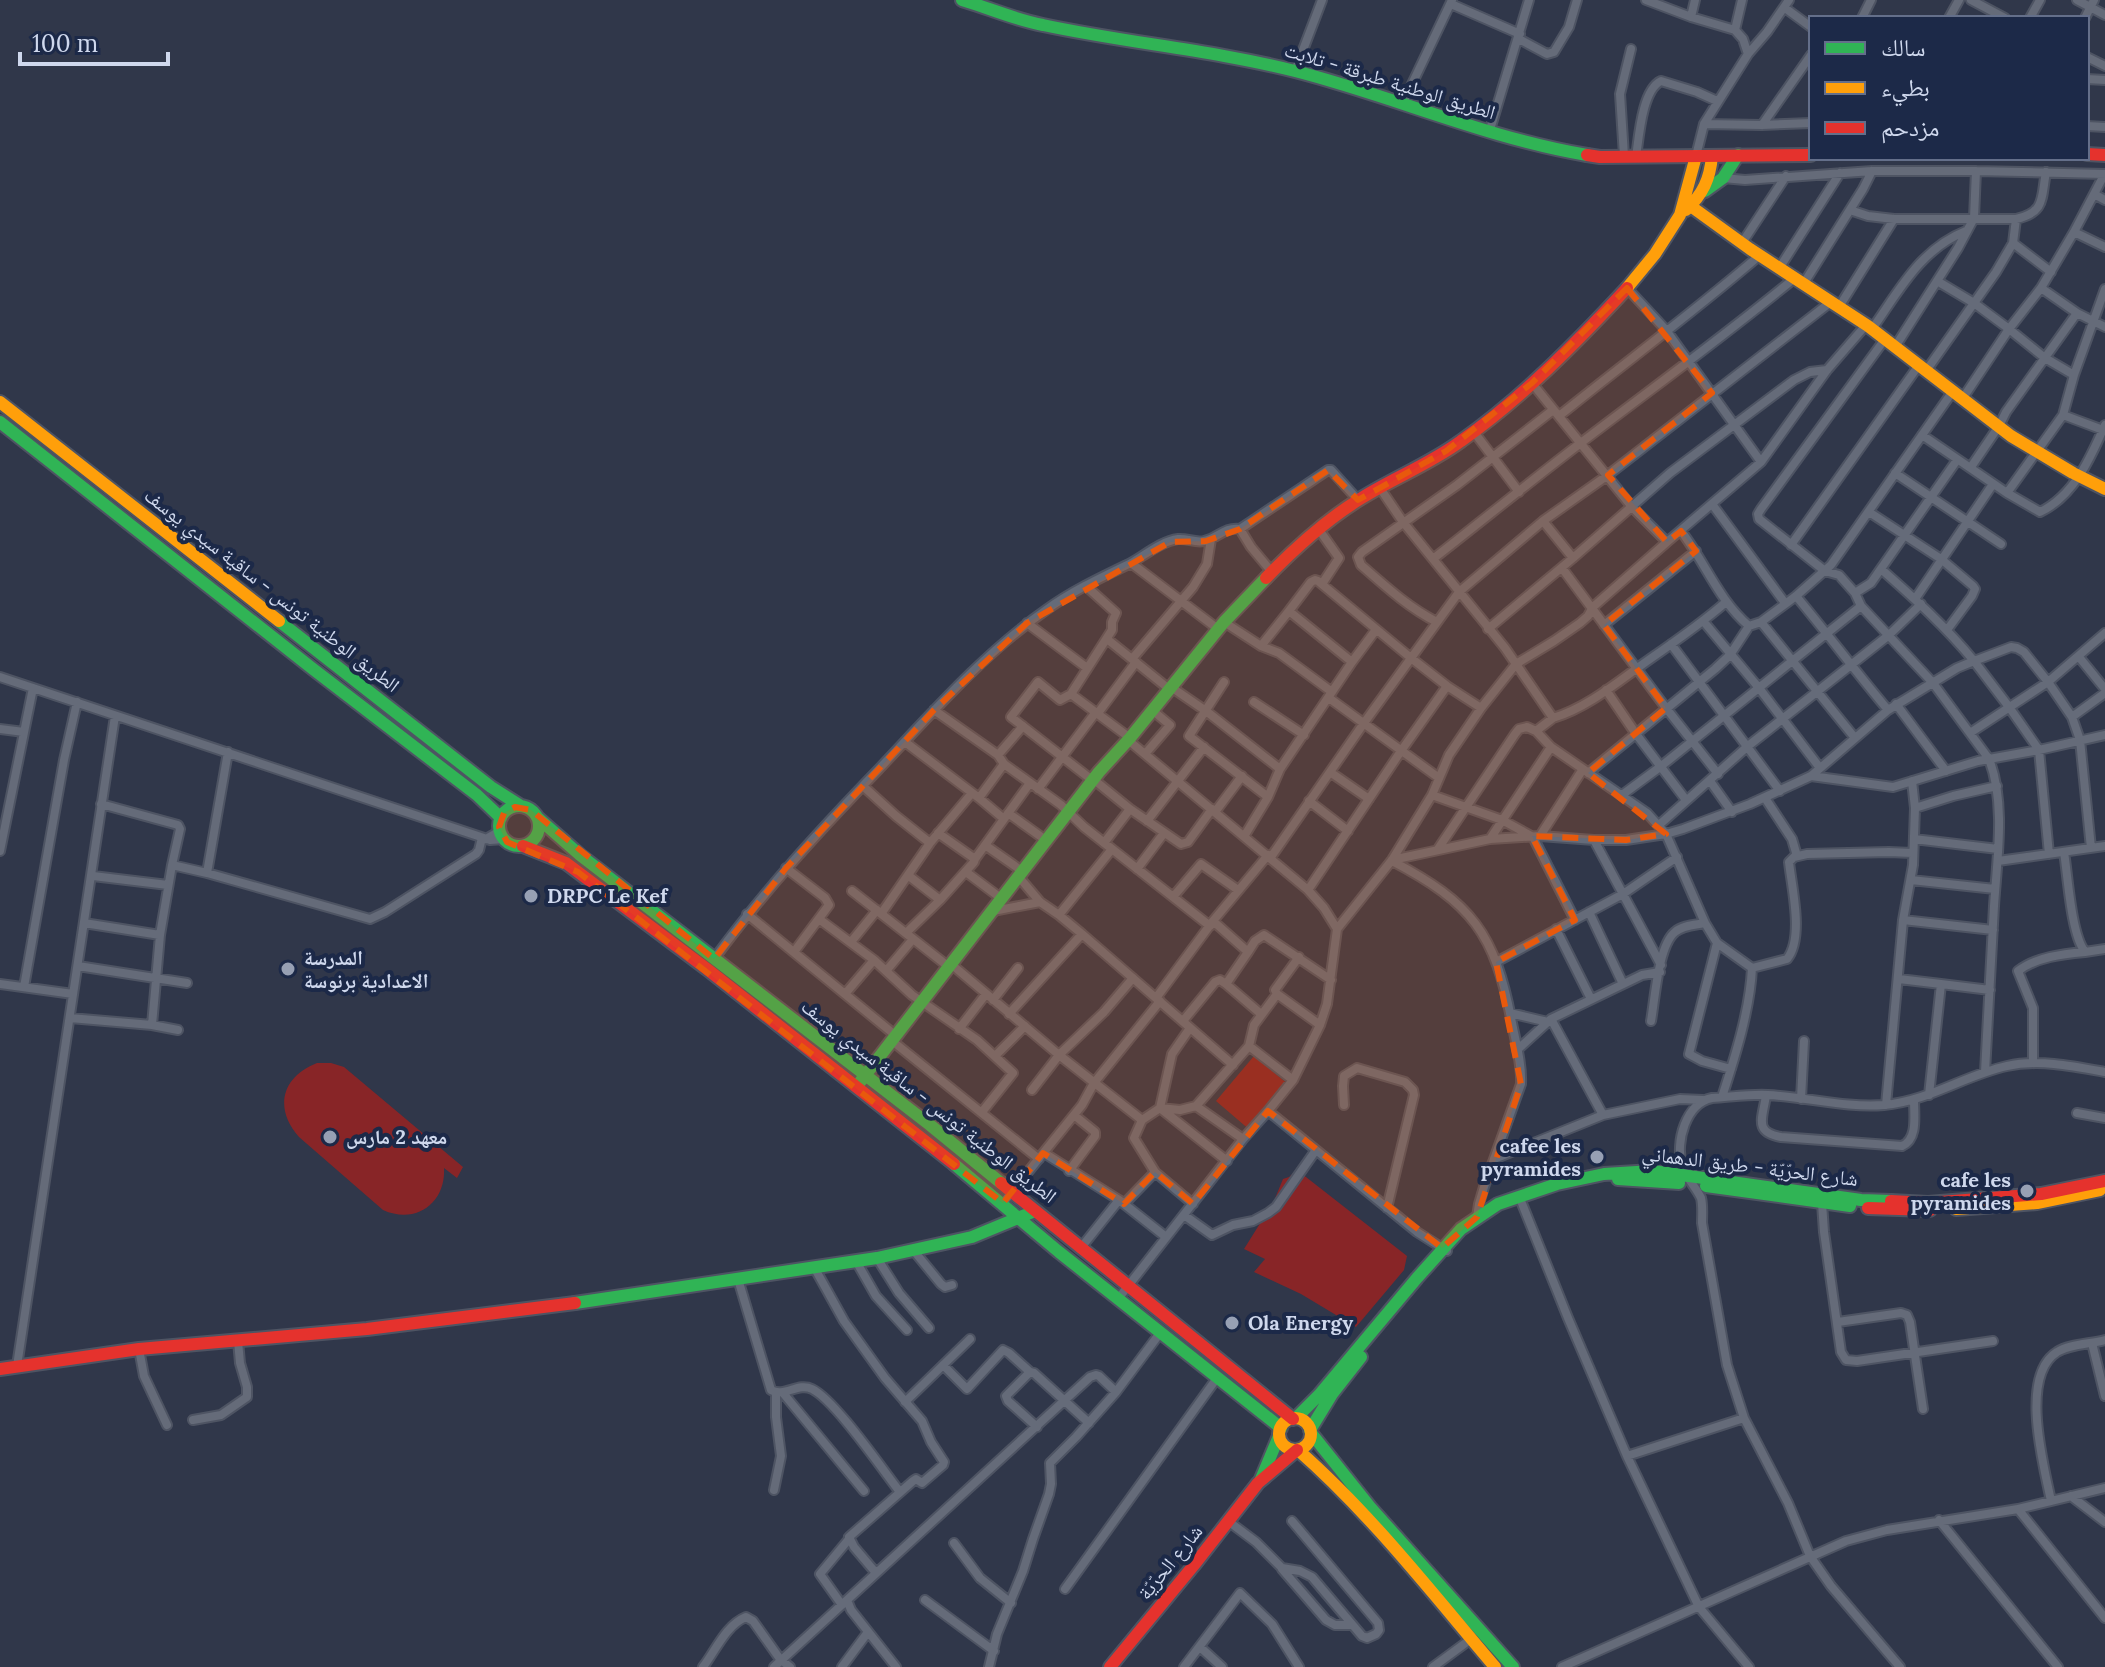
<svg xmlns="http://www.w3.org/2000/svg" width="2105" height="1667" viewBox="0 0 2105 1667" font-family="Lora,'Noto Naskh Arabic',serif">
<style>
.green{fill:#882527}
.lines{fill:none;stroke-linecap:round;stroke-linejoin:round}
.street-casing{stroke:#4e5463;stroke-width:12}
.fast-casing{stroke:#4e5463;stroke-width:16}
.slow-casing{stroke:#4e5463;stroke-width:16}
.jam-casing{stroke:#4e5463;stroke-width:16}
.street{stroke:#656b79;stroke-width:8}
.fast{stroke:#30b455;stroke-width:12}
.slow{stroke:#ff9f0a;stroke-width:12}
.jam{stroke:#e5322d;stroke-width:12}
.marked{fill:#e8590c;fill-opacity:0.2;stroke:#e8590c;stroke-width:6;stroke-dasharray:16 10;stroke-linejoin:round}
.poi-dot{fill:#97a0b4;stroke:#1c2948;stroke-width:3}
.labels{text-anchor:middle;stroke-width:8;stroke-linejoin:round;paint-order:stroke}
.street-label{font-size:20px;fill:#cfd8ed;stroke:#1c2948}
.poi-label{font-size:20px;font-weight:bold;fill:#cfd8ed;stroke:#1c2948;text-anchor:start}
</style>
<rect width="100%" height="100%" fill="#30374a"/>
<!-- green -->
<path class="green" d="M1254,1056L1289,1085L1251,1131L1216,1101Z
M317,1063H331L344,1067L463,1167L457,1178L444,1168C446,1203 416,1225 383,1210L299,1137C274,1109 281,1077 317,1063Z
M1297,1170L1407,1256L1404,1270L1356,1327L1301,1294L1254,1272L1265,1259L1244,1249L1274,1201L1283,1179L1289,1177Z"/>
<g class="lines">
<!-- street casing -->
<g class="street-casing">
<path id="street" d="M1646,0L1691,17L1735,30L1743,39L1748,54L1704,124L1696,156
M1971,0L2005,18
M2077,0L2105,15
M1451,4L1520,34
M1785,8L1811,27
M1691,17L1695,0
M1862,18L1871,0
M1949,18L1959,0
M2030,18L2040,0
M2085,18L2094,0
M1735,30L1742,0
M1519,39L1547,54L1554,52L1569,27L1577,0
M1748,54L1767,32L1789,0
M2087,57L2105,66
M1295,71L1322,0
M2087,79L2105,80
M1403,103L1452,0
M1704,124L1762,125L1811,123
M1762,125L1811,55
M2087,126L2105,127
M1489,133L1529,0
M1624,156L1620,94L1631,49
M1636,157C1639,137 1642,90 1661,81L1697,92L1717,101
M1723,178L1745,180L1872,171H1976L2105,174
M2094,194L2105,200
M1850,210L1868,216L1894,219H2016C2046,212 2041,198 2046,172
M2074,232L2105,247
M1742,243L1786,176
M2013,243L2051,272
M1780,267L1840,173
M1937,281L1974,303L2009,329L2045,358L2074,375
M1804,283L1863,189L1872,171
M1627,288L1666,330L1761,462
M2041,288L2077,313L2105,327
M1839,307L1894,219
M1872,329C1899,291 1920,249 1966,231
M1885,339L1761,509L1758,514L1759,519L1825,571L1839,575L1855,593L1871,583L1957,460
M1895,347L1958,248L1974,218L1976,171
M1926,371L1996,272L2013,243L2016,219
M1532,383L1632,507L1667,542L1761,462L1827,370L1866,325
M1963,398L2009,329L2041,288L2074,232L2104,175
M2063,415L2103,430
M1559,416C1626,362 1695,311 1760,255
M1474,432L1519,492
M1922,435L2007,493L2040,512C2074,496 2091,457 2105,425
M1971,467L1999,426L2006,412L2077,313
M1895,473L2001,544
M1380,488L1403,522L1505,648L1553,718C1589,707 1620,680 1650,659C1676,641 1702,623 1726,602
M2007,493L2063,415L2074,375L2105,289
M1712,504L1785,603
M1869,512L1941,559L1973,586L1975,589L1972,596L1947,630
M1543,521L1573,558
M1240,529L1251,547L1271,571
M1320,531L1339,558L1322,584
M1681,531C1705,562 1719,601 1749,626L1761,622L1796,596L1831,565L1953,391
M1791,545L1919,365
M1433,559C1483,520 1532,480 1582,442C1654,387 1727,334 1796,277
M1131,563C1145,555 1162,541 1178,539C1187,538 1195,543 1204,541C1219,538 1223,527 1240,529L1328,470H1331L1358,500
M1562,568L1666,708L1718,774
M1086,586L1116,613L1112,622V630L1071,694L1060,700L1038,682L1011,717L1092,780
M1855,593L1861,606L1933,683L1989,759C2006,803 1997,859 1994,906C1991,961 1988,1017 1985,1072
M1796,596C1827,633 1856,672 1888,710
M1915,599L1993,484
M1289,611L1311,582L1315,580L1318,581L1411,658L1447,686L1481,708
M1224,622L1261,646L1279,653L1332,692
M1437,622C1409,608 1385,586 1361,565L1358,557L1362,552L1457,485L1553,410
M1704,622L1759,688L1820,768
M1761,622L1855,738
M1027,623L1087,668
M1604,625L1696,551
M1488,629L1573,558L1670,473L1794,380L1810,372L1827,370
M1107,639L1169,689
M1671,644L1780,791
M1261,646L1289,611L1352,662
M2079,657L2105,689
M1132,659L1193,587L1207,564L1211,539
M0,677L490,840L504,839
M1224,682L1189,736L1268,797
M1171,687L1206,711L1280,769
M1606,690L1636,734L1686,800
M1071,694L1130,738
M1329,698L1439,778
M1254,702L1304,735
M1896,704L1946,771
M934,710L998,755L1004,764L1061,805L1084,827L1210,926
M1098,713L1136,662
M2072,717L2105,693
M0,729L24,732
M1536,731L1553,718
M1970,733L2048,682L2105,633
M1128,740L1308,890L1324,908L1337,929
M905,742L979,798L1004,819
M1145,754L1170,725L1152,710
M998,755L1023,726
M1330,772L1369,799
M1588,773L1715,669L1730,655L1749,626
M1811,776L1893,787L1978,761L2039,750L2105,735
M1093,779L1130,809L1181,844L1188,842L1212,809
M1710,781L1732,812
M863,786L896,816L930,843
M1038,789L1096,712
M1432,795L1502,820L1533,837L1575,920
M1622,795L1660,767L1861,606
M979,798L1004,764
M1765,798L1792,839L1797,856
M1309,801L1348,831
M101,804L178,825L180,829L172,865
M1915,808L1953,796L1997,786
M1215,812L1242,776
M1008,813L1047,841
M1147,821L1204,747
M1659,825L1748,746L1889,635L1921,604
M1245,835L1268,797L1280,769L1352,662L1375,631
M1540,836L1583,769
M486,839L500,831
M1490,839L1551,747
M1914,839L1998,849
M1594,840L1661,965
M1104,843L1130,809
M985,845L1022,871
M1438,849L1515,734L1519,729L1527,727L1536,731L1551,747L1647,813L1666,834L1705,923L1717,943L1752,968L1787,959C1804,938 1792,889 1789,862L1794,857L1807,854L1889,852L1912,853
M0,851L33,688
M2064,852C2068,877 2071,934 2085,952L2105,949
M2049,854L2039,750L2009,707L1974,661L2011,647L2017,648L2024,652L2048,682L2072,717L2080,740L2091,848
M1271,857L1364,723L1459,592L1543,521L1608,475L1832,301
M975,859L1030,783
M1392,860L1490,839L1540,836L1594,840H1626L1666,834L1683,829L1750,804L1811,776L1888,710L1957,668L1974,661C1946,627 1914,598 1881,569
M1392,861C1472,903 1495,933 1512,1023C1516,1043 1522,1064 1521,1084L1484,1187L1479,1204L1477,1217
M1998,861L2105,846
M786,868L825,898L829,905L794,952
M1137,869L1164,833
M966,872L1002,899
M207,873L228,752
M93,876L168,885
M909,876L940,900
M1018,876L1040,902L1059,915L1082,934L1233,1065
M1911,880L1995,889
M1308,890L1401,751L1447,686
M852,891L949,967
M1173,897L1201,864L1238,890
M993,911L1040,902
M1589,912L1623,984
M747,914L895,1035
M881,914L930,843L972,793
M1059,915L1112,849
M819,919L874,960L912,995L977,1040L1013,1073L982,1112
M1903,920L1993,930
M1213,921L1248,952L1226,984L1261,1014
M84,923L160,935
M1556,929L1591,999
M906,933L940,900L974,862L975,859L938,833
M851,942L877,910
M1717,943L1689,1054L1702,1061L1731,1069
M1248,952L1255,941L1264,935L1331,980
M1299,957L1275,990L1277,994L1320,1025
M714,959C764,891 820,830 878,770C931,714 983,654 1046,610C1072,591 1102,577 1131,563L1218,629
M1496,962L1623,894L1677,857
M951,964L1059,1055L1142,1120
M78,966L187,983
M886,971L913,939
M1899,979L1941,984
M0,984L73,994
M24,987L64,760L77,702
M845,994L874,960
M1156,998L1213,921L1268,855
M993,1000L1018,968
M1510,1013L1548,1022
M1009,1014L1082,934
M70,1018L152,1025L178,1030
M1551,1019L1603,1115L1680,1099L1703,1100
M1183,1021L1215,982L1220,980L1226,984
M1651,1021C1655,999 1658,946 1675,932C1683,925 1696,925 1705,923
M152,1025L160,935L172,865L207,873L370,919L385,912L476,854L479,850L482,838
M1190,1028L1172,1054L1160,1108L1227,1161
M959,1029L986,994
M891,1040L1039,1159
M1249,1046L1254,1025L1277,994
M1517,1050L1551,1019L1642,975L1660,972
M996,1055L1025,1026
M2033,1062V1008L2018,971C2036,957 2063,954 2085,952
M1032,1090L1059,1055L1104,1012L1133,978
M1766,1095C1763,1118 1753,1132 1781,1137L1902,1146C1918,1139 1914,1116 1914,1100
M1929,1095L1941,984L1990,990
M1722,1097C1735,1057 1750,1010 1752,968
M1801,1099L1804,1041
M1344,1105L1343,1086L1344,1076L1357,1068L1405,1082L1413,1090L1414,1095L1387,1208
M1886,1105L1903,920L1913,865L1915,808L1912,781
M1268,1111L1417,1232L1447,1251
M2077,1113L2105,1118
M1243,1139L1196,1106L1249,1046L1293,1080
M1044,1153L1119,1200L1166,1237
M1494,1159L1603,1115
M1069,1171L1095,1136V1132L1074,1115
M1155,1172L1134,1138L1142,1120L1160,1108L1180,1110L1196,1106
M1519,1196L1568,1318L1627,1456L1699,1607L1749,1667
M1003,1203L1082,1105L1094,1083L1160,1001
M1822,1203L1824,1232L1841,1352L1846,1360L1857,1361L1993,1341
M1124,1204L1155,1172L1193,1204
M1184,1215L1212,1235L1233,1225L1253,1221L1268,1213L1276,1207L1316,1150
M1080,1249L1119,1200
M914,1251L941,1284L945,1287L952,1285
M877,1258L899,1293L929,1328
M856,1261L876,1296L907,1330
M814,1267L844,1321L885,1378L922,1421L931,1442L944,1462L943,1465L922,1483L916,1479L913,1481L849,1537L854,1547L876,1573
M738,1279L771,1390C784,1398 798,1382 812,1389C835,1400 882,1469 900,1492
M1118,1299L1243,1139L1268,1111L1293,1080L1320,1025L1327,1004L1337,929L1392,860L1432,795L1449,755L1481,708L1516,664L1554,641L1580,623L1588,616L1593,607L1667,542
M1838,1322L1901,1313L1907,1315L1910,1322L1923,1409
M2092,1343L2105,1396
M139,1349L144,1376L167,1425
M943,1365L967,1389L1003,1350L1009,1353L1030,1372
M17,1366L115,716
M783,1393L864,1491
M905,1402L970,1339
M193,1420L221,1415L247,1397V1387L240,1363L238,1341
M1037,1427L1008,1401L1006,1396L1030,1372L1034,1373L1089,1423
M1627,1456L1744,1418
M774,1490L781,1456L776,1417V1393
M2071,1496L2105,1522
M2051,1501C2044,1466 2019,1376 2057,1352C2069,1344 2090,1344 2105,1340
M2018,1509L2105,1618
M1939,1520L2058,1667
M1228,1521L1256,1542L1282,1568L1300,1571L1312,1577L1362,1636L1367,1638L1376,1634L1379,1630L1378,1623L1292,1521
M954,1543L980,1578L1011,1603
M1282,1569L1326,1620L1335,1625H1352
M1065,1589L1217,1378
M925,1600L994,1651
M842,1605L820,1574L849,1539
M1200,1647L1222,1667
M703,1667C716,1650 726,1625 746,1617L753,1621L780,1659L790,1667
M774,1667L847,1600
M842,1667L868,1632
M896,1667L851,1610L847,1600L1090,1377L1096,1375L1099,1376L1116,1392
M989,1667L997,1634L1023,1571L1033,1539L1049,1494L1051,1484L1050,1463L1076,1437L1116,1392L1160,1333
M1184,1667L1240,1593L1272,1624L1299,1667
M1433,1667L1471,1639
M1562,1667L1846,1541L1887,1530L2018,1509L2105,1488
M1900,1667L1831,1586L1810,1556L1788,1503L1744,1418L1727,1365L1702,1223C1702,1215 1703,1206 1701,1198C1696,1187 1686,1178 1682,1165C1675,1142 1686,1103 1712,1098C1730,1097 1750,1094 1768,1095C1807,1097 1845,1108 1884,1105C1929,1101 1965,1075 2007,1066C2039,1059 2073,1066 2105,1072"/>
</g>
<!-- fast casing -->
<g class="fast-casing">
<path id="fast" d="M962,0C989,8 1016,20 1043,25C1127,43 1212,50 1295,71C1393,96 1486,138 1587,155
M1705,191L1723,178L1738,155
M0,422L313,669L477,795L501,818
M279,621L491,787L521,806
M499 826a20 20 0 1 1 40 0a20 20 0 1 1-40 0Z
M538,818L580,855L930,1125L1001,1183
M860,1082L1099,772L1130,738L1224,622L1266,578
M954,1164L1059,1252L1281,1428
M1618,1179L1679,1183
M1706,1186L1850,1206
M575,1303L877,1258L972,1237L1035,1211
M1296,1418L1319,1395L1417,1278L1461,1229L1498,1204L1557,1184L1604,1174L1653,1171L1861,1200L1891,1201
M1310,1430L1332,1394L1361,1357
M1311,1433L1370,1507L1513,1667
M1261,1479L1279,1436"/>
</g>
<!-- slow casing -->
<g class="slow-casing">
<path id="slow" d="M1685,202L1750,249L1868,326L2011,436L2073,473L2105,489
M1686,210C1703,194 1710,179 1712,156
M1627,288L1655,254L1680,215L1696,156
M0,402L279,621
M1956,1209L2037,1203L2100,1190
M1279 1434a16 16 0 1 1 32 0a16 16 0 1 1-32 0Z
M1298,1450C1371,1514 1432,1593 1495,1667"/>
</g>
<!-- jam casing -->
<g class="jam-casing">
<path id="jam" d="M2087,154L2105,155
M1587,155L1600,157L1811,155
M1266,578C1294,549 1326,520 1360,499C1393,478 1430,464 1461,441C1522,398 1577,342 1627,288
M523,846L566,863L707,969L954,1164
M1001,1183L1293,1419
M1891,1201L1928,1203L2041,1194L2105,1181
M1868,1208L1930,1210
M0,1369L139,1349L367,1329L575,1303
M1110,1667L1194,1565L1258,1483L1297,1450"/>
</g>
<!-- street -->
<use href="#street" class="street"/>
<!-- fast -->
<use href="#fast" class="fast"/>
<!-- slow -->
<use href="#slow" class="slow"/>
<!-- jam -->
<use href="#jam" class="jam"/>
</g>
<!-- marked area -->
<path class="marked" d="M1627,288L1712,393L1608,475L1667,542L1681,531L1696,551L1604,625L1666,708L1588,773L1666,834L1626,840L1532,836L1575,920L1496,962L1521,1084L1477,1217L1442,1248L1268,1111L1193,1204L1155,1172L1124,1204L1043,1153L1003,1203L578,872L507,842L499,827L504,813L515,807L531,810L714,959L786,868L934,710L1027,623L1170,542L1206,541L1240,529L1328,470L1358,500L1446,451L1532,383Z"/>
<!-- markers -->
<g class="poi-dot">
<circle cx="531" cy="896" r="8"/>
<circle cx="288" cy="969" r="8"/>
<circle cx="330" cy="1137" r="8"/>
<circle cx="1597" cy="1157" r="8"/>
<circle cx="2027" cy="1191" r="8"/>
<circle cx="1232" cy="1323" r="8"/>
</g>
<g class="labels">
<!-- street labels -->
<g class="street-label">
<text transform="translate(1390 81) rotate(17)" y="7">الطريق الوطنية طبرقة - تلابت</text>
<text transform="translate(272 590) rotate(38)" y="7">الطريق الوطنية تونس - ساقية سيدي يوسف</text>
<text transform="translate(929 1101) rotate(38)" y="7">الطريق الوطنية تونس - ساقية سيدي يوسف</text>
<text transform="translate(1750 1166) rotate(7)" y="7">شارع الحرّيّة - طريق الدهماني</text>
<text transform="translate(1170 1562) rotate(-51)" y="7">شارع الحرّيّة</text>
</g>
<!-- poi labels -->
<g class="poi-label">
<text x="547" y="903">DRPC Le Kef</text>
<text x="304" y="965">المدرسة<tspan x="304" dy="23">الاعدادية برنوسة</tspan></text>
<text x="346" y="1144">معهد 2 مارس</text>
<text x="1581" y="1153" text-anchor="end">cafee les<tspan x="1581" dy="23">pyramides</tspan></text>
<text x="2011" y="1187" text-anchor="end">cafe les<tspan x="2011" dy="23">pyramides</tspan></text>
<text x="1248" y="1330">Ola Energy</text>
</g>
</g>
<!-- legend -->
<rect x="1809" y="16" width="280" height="144" fill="#1c2948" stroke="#646f8a" stroke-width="2"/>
<rect x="1825" y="42" width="40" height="12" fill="#30b455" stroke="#646f8a" stroke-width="2"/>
<text x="1881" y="56" font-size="24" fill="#cfd8ed">سالك</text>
<rect x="1825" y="82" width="40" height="12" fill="#ff9f0a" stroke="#646f8a" stroke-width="2"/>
<text x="1881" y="96" font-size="24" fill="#cfd8ed">بطيء</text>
<rect x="1825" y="122" width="40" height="12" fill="#e5322d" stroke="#646f8a" stroke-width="2"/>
<text x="1881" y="136" font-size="24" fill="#cfd8ed">مزدحم</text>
<!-- scale -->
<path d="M20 52v12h148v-12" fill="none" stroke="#cfd8ed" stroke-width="4"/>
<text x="32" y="52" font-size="24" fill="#cfd8ed" stroke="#1c2948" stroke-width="6" paint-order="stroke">100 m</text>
</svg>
